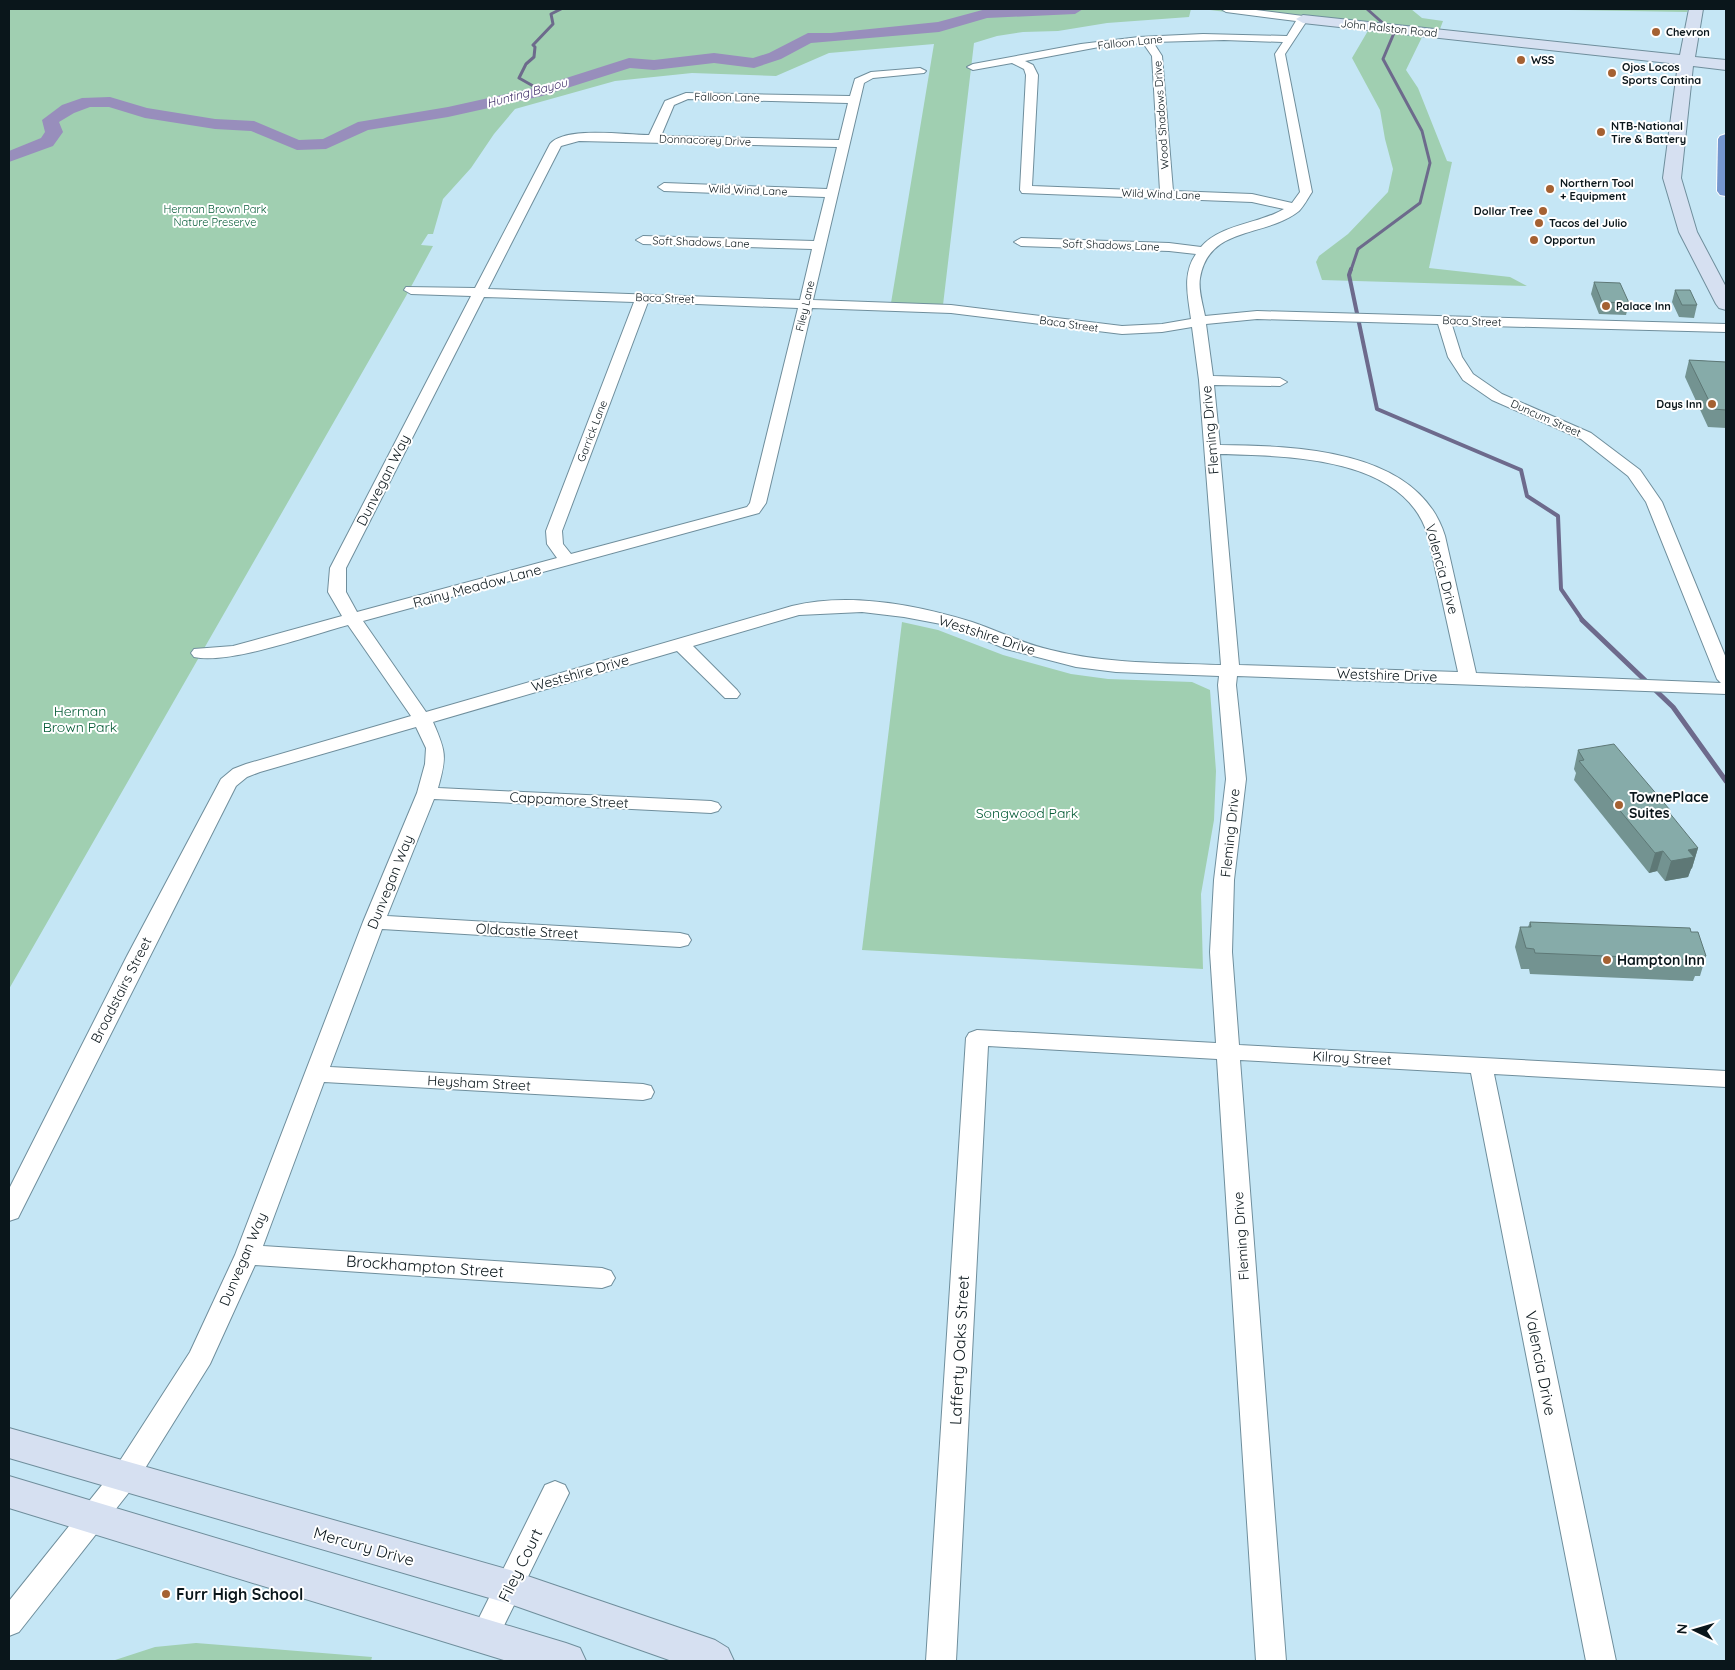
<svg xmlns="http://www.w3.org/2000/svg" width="1735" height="1670" viewBox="0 0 1735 1670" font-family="Quicksand,sans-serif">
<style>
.green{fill:#a0cfb1}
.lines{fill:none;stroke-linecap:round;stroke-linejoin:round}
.stream-far2{stroke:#6d6a8c;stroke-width:3}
.stream-far1{stroke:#6d6a8c;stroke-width:4}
.stream{stroke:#6d6a8c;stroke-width:5}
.river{fill:#988ebc;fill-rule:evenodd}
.street-casing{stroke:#6f8e9c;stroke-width:2}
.secondary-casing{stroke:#6f8e9c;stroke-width:2}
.highway-casing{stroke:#fff;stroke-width:2}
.street{fill:#fff;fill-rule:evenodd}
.secondary{fill:#d6e0f1;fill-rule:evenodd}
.highway{fill:#7597cf;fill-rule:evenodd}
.wall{fill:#739391}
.shaded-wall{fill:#5e7876}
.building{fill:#86aba9;stroke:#5e7876}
.poi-dot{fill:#a56132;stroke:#fff;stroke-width:2}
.labels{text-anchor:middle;stroke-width:4;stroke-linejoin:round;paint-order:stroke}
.far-street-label{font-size:11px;fill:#0a161b;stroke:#fff}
.far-poi-label{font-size:11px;font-weight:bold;fill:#0a161b;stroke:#fff;text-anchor:start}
.far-park-label{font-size:11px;fill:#045b36;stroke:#fff}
.far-water-label{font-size:12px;font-style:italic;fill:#402f69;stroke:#fff}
.street-label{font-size:14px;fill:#0a161b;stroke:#fff}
.park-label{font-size:14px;fill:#045b36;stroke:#fff}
.poi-label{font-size:14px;font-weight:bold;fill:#0a161b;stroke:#fff;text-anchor:start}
.near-street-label{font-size:16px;fill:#0a161b;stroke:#fff}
.near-poi-label{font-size:16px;font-weight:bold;fill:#0a161b;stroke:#fff;text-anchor:start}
</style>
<rect width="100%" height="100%" fill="#c5e6f5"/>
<!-- green -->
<path class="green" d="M9,9H1191L1189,17L1107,23L1058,31L1023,32L997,36L974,43L943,305L891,303L934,44L829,53L776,76L692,73L615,81L515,109L494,134L471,168L443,199L433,234H428L421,245L433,246L406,296L9,989Z
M1202,9H1411L1422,18L1443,21L1440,29L1436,30L1291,15L1289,20Z
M1512,9H1688L1687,12Z
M1369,29L1423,35L1406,70L1418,88L1447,161L1452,162L1429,268L1510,277L1527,286L1322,280L1316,262L1319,256L1348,234L1388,192L1393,169L1385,139L1380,110L1352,58Z
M902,622L938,630L1003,655L1071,674L1108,679L1192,682L1210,690L1216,771L1214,820L1201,894L1203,969L862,950Z
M196,1643L372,1657L371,1661H112L155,1647Z"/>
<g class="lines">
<!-- stream-far2 -->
<path class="stream-far2" d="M542,91L519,78L526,64L534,57L535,47L533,45L553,24L551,14L561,9
M1351,270L1358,249L1420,203L1430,163L1422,131L1383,59L1394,33L1367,9"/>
<!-- stream-far1 -->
<path class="stream-far1" d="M1351,269L1349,275L1377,409L1521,470L1527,496L1558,516L1561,589L1583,621"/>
<!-- stream -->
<path class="stream" d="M1582,620L1673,707L1726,781"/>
<!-- river -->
<path class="river" d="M986,9H1083L1075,14L987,18L939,32L811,43L781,59L754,68L714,63L654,70L630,68L542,96L448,117L368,130L326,149L297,150L251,131L215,129L145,118L109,107H90L74,113L59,122L63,132L53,146L9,162V151L41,138L45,132L42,120L62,105L82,98L110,97L147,108L215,119L254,121L299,140L323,139L358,122L448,107L538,87L629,58L654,60L714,53L753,58L769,53L808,33H831L938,22Z"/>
<!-- street casing -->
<g class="street-casing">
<path id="street" d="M1221,9H1248L1303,16L1308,19L1285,54L1312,192C1308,198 1304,206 1299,211C1265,238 1209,225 1200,278C1198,290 1203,305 1205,316L1257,311L1726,324V332L1452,325L1462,357L1473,374L1502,394L1591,433L1640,470L1662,502L1726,658V694L1237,676L1236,685L1246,779L1234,880L1232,952L1239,1045L1726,1071V1087L1494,1074L1616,1661H1586L1471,1073L1240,1060L1286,1661H1256L1217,1059L988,1046L956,1661H926L966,1038L969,1033L977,1030L1216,1043L1210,952L1214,880L1226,779L1218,685L1219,676L1116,672L1076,667L1006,649L966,632L941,624L904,617L862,612L799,615L693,646L737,690L740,694L737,698H725L677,651L433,722C446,752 447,756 438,788L711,801L718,803L721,807L718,811L711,813L434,799L387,916L680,933L688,935L691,940L688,945L680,947L382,929L330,1067L643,1084L651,1086L654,1092L651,1098L643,1100L324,1082L263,1246L602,1268L611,1271L615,1278L611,1285L602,1288L255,1265L210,1364L134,1486L19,1632L9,1636V1601L114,1470L190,1352L235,1255L363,922L417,793L425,764L426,748L416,727L260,772L247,777L236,786L21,1212L18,1218L9,1221V1189L127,956L221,779L233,769L246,764L411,716L348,625C311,635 228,665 194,657L191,653L194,649L233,646L342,616L328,592L330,568L471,296L411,294L404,290L406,287L475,288L550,144C565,126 626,135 649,135L665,101L686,93L850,96L855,79L871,72L920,68L926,71L924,73L873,78L864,83L813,300L951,305L1122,326L1162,324L1191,319C1188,296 1182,274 1196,254L1169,251L1021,246L1014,242L1021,238L1169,243L1201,247C1221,224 1259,224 1284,209L1252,202L1022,193L1020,190L1026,75L1024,69L1012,63L973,70L967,67L973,64L1081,44L1139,37L1203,34L1287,36L1296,21L1226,12ZM1224,40L1283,42L1275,54L1300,192L1292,203L1252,194L1173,191L1162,56L1153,42ZM1143,43L1152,56L1160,191L1032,186L1038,75L1033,65L1025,61L1099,47ZM688,99L848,103L839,140L661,136L674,105ZM579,141L837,147L827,189L664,183L658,187L664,191L825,197L814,241L643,236L636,240L643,244L812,249L800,300L488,289L561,146ZM484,297L634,302L546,531L547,544L557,558L357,612L346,592V568ZM648,302L798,308L750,503L747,507L571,554L563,544L562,531ZM812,308L951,313L1122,334L1162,332L1192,327L1199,380L1221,665C1164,663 1107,664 1051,650C1023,644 999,631 972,622C917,605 849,592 792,606L426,712L363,621L759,513L766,503ZM1257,319L1438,324L1448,357L1463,380L1492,400L1581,439L1628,476L1646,502L1717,679L1721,683L1476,673L1445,536C1418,448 1294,446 1220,445L1214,385L1280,386L1287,382L1280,378L1213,376L1206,324ZM1220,454C1287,456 1405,456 1428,536L1458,672L1239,665Z
M555,1481L565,1485L569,1493L494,1646L484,1650L474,1646L469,1637L474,1628L545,1485Z"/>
</g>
<!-- secondary casing -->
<g class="secondary-casing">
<path id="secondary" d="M1689,9H1703L1695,57L1726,60V70L1693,66L1681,178L1697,232L1726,287V310L1719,308L1716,304L1679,232L1663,178L1678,64L1303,23L1296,19L1303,15L1680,55Z
M9,1428L510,1570L715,1640L728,1648L734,1661H672L510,1604L9,1458Z
M9,1476L566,1643L580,1648L586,1661H507L9,1508Z"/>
</g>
<!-- highway casing -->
<g class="highway-casing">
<path id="highway" d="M1726,134V196L1720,195L1717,191L1718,139L1720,136Z"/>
</g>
<!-- street -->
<use href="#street" class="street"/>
<!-- secondary -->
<use href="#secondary" class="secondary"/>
<!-- highway -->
<use href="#highway" class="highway"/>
</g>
<!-- wall -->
<path class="wall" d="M1594,282L1629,303L1626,315L1599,314L1591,294Z
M1675,290L1697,305L1694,318L1679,317L1672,302Z
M1689,360L1726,362V428L1708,427L1685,377Z
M1578,750L1698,848L1692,868L1691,869L1688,877L1665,881L1657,871L1649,873L1574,780L1576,773L1574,769Z
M1530,922L1691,932L1706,956L1700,976H1695L1693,981L1530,974L1529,969H1521L1515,947L1520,927H1528Z"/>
<!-- shaded-wall -->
<path class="shaded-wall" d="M1698,848L1692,868L1691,869L1688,877L1665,881L1671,861L1688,850Z
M1663,851L1657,871L1649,873L1655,853Z"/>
<!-- building -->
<path class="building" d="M1594,282L1620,283L1629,303L1602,302Z
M1675,290H1690L1697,305H1682Z
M1689,360L1726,362V410L1713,409Z
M1614,744L1670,810L1668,811L1698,848L1688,850L1694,857L1671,861L1663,851L1655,853L1579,761L1584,760L1578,750Z
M1530,922L1690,928L1691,932H1698L1706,956H1698L1700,960L1535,953L1534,949L1526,948L1520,927H1531Z"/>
<!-- markers -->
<g class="poi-dot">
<circle cx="1656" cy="32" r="5"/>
<circle cx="1521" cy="60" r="5"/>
<circle cx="1612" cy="73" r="5"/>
<circle cx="1601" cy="132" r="5"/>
<circle cx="1550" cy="189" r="5"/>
<circle cx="1543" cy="211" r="5"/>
<circle cx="1539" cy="223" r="5"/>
<circle cx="1534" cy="240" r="5"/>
<circle cx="1606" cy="306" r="5"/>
<circle cx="1712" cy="404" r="5"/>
<circle cx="1619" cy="805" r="5"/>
<circle cx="1607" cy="960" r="5"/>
<circle cx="166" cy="1594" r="5"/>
</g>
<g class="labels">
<!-- far-street labels -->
<g class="far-street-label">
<text transform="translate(1389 28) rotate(6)" y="4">John Ralston Road</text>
<text transform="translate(1130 42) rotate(-6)" y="4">Falloon Lane</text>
<text transform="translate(727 97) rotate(1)" y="4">Falloon Lane</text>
<text transform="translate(1161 115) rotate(-94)" y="4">Wood Shadows Drive</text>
<text transform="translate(705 140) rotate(2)" y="4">Donnacorey Drive</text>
<text transform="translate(748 190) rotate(2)" y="4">Wild Wind Lane</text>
<text transform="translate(1161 194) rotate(2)" y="4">Wild Wind Lane</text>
<text transform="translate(701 242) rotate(2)" y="4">Soft Shadows Lane</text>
<text transform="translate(1111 245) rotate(2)" y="4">Soft Shadows Lane</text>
<text transform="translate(665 298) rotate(2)" y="4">Baca Street</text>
<text transform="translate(805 306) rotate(-77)" y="4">Filey Lane</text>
<text transform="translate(1472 321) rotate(2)" y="4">Baca Street</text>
<text transform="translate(1069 324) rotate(8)" y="4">Baca Street</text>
<text transform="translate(1546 418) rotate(24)" y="4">Duncum Street</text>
<text transform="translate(592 431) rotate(-69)" y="4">Garrick Lane</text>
</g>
<!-- far-poi labels -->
<g class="far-poi-label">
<text x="1666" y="36">Chevron</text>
<text x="1531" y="64">WSS</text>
<text x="1622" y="71">Ojos Locos<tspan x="1622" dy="13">Sports Cantina</tspan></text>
<text x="1611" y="130">NTB-National<tspan x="1611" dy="13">Tire &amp; Battery</tspan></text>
<text x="1560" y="187">Northern Tool<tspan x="1560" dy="13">+ Equipment</tspan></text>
<text x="1533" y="215" text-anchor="end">Dollar Tree</text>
<text x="1549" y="227">Tacos del Julio</text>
<text x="1544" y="244">Opportun</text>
<text x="1616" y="310">Palace Inn</text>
<text x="1702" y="408" text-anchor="end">Days Inn</text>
</g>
<!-- far-park labels -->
<g class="far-park-label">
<text x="215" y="213">Herman Brown Park<tspan x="215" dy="13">Nature Preserve</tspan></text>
</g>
<!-- far-water labels -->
<g class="far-water-label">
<text transform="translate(527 93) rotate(-15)" y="4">Hunting Bayou</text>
</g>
<!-- street labels -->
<g class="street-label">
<text transform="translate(1210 430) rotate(-95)" y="5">Fleming Drive</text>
<text transform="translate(383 480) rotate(-63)" y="5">Dunvegan Way</text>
<text transform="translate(1442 569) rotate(75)" y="5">Valencia Drive</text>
<text transform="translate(477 586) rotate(-15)" y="5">Rainy Meadow Lane</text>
<text transform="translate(987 635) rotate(18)" y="5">Westshire Drive</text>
<text transform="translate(580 673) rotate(-16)" y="5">Westshire Drive</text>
<text transform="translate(1387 675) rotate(2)" y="5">Westshire Drive</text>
<text transform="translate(569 800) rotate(3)" y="5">Cappamore Street</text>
<text transform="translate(1230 833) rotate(-84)" y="5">Fleming Drive</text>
<text transform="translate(390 882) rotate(-68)" y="5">Dunvegan Way</text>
<text transform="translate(527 931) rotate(3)" y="5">Oldcastle Street</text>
<text transform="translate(121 990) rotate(-63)" y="5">Broadstairs Street</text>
<text transform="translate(1352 1058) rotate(3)" y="5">Kilroy Street</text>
<text transform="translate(479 1083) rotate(3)" y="5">Heysham Street</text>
<text transform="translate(1241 1236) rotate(-94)" y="5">Fleming Drive</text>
<text transform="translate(243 1259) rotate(-67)" y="5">Dunvegan Way</text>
</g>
<!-- park labels -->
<g class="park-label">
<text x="80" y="716">Herman<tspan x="80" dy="16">Brown Park</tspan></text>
<text x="1027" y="818">Songwood Park</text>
</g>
<!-- poi labels -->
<g class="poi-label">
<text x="1629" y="802">TownePlace<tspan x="1629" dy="16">Suites</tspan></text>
<text x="1617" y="965">Hampton Inn</text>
</g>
<!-- near-street labels -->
<g class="near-street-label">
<text transform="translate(425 1266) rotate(4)" y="6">Brockhampton Street</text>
<text transform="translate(959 1350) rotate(-87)" y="6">Lafferty Oaks Street</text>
<text transform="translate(1541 1363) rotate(79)" y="6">Valencia Drive</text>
<text transform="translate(364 1546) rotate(16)" y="6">Mercury Drive</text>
<text transform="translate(520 1565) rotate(-64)" y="6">Filey Court</text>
</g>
<!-- near-poi labels -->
<g class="near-poi-label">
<text x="176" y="1600">Furr High School</text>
</g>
</g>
<!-- border -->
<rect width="1735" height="1670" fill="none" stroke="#0a161b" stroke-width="20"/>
<!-- north arrow -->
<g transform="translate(1695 1630) rotate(275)" stroke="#ffffff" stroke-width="4" paint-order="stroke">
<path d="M0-4L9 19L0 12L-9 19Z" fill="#0a161b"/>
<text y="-8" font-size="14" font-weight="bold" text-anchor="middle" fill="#0a161b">N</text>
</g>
</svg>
